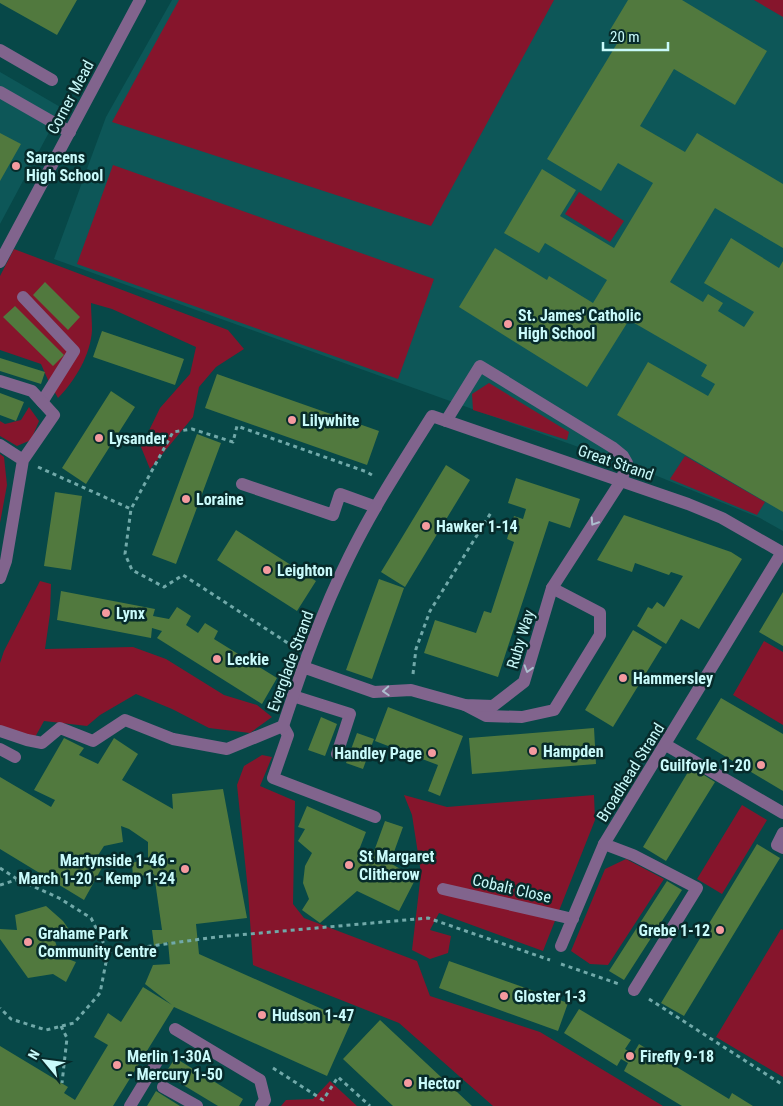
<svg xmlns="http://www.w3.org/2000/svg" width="783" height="1106" viewBox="0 0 783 1106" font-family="'Roboto Condensed',sans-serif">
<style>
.built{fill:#0d5758}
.green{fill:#86152c}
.building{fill:#51793e}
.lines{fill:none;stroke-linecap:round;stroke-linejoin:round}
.path{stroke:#71a9a9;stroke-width:3;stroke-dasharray:4 4;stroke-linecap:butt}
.service{stroke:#81648d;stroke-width:12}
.minor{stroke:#81648d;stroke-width:12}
.oneway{stroke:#acbece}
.poi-dot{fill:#f49a9f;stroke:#072b2b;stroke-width:2}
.labels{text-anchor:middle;stroke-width:5;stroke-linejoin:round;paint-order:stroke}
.street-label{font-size:16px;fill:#c9fafa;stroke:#072b2b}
.poi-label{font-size:16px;font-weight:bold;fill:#c9fafa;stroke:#072b2b;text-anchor:start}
</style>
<rect width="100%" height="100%" fill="#074848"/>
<!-- built -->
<path class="built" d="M172,0H783V531L760,518L640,469L54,259L106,117Z
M0,72L62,108L0,224Z"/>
<!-- green -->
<path class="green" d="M179,0H554L431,226L112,122Z
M754,0H783V17Z
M113,165L434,279L398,379L77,264Z
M579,192L624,221L610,242L565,214Z
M14,249L228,330L244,349L216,367L199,387L193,417L150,469L141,447L160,408L190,374L196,347L112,309L91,303C91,312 92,321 92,330C91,354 75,381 58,398L48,380L41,364L0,350V276Z
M489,383L569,432L567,440L473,410L472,394Z
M29,407L39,421L31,440L17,446L0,436V421L5,424L21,420Z
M0,454L4,457L7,485L0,523Z
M685,456L765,502L757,515L670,479Z
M40,581L51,584L50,614L45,649L133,647L166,659L224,695L257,705L272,717L250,733L209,728L172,709L136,694L100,715L87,726L44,721L34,739L0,729V663L4,651Z
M764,641L783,652V725L733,695Z
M262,755L272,757L260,786L295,801L293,904L304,918L417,961L430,996L540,1032L663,1106H493L399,1023L253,965L248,891L237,785L244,766Z
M404,795L447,807L594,795L595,820L543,951L439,913L430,930L451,936L448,953L430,959L412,950L421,873L412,815Z
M742,805L767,820L722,894L697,879Z
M626,859L664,879L608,965L590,964L571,951L605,869Z
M781,929L783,930V1077L716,1037Z
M330,1081L357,1106H281L286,1100L313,1099Z"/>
<!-- building -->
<path class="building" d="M0,0H77L57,35L0,3Z
M628,0H682L767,51L735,105L674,69L640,126L685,152L697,133L783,184V248L715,208L670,282L703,302L708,294L723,303L718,311L744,327L754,312L704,283L731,238L779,268L783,261V512L617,415L648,362L708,396L715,384L701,376L707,365L629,320L587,387L459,307L495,248L547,280L549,276L593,303L607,280L545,243L539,253L504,233L542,169L576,190L560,216L614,248L653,183L618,163L601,191L547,159L621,37L610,30Z
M0,133L21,144L0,181Z
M45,282L80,317L68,330L33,295Z
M15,306L64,355L53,366L3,317Z
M102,331L184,359L175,385L93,357Z
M0,358L45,372L41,384L0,371Z
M217,374L379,431L367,465L205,408Z
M111,391L135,407L86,484L62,468Z
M0,393L24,402L16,421L0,415Z
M197,434L221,443L176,564L152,555Z
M446,465L470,480L405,587L381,572Z
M516,478L580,499L570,528L549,521L498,677L424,653L435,620L476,633L484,611L491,613L514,542L507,539L514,516L523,519L526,509L508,503Z
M55,492L82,496L71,570L44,566Z
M624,515L731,552L742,559L699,629L681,619L666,644L637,626L648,607L652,609L657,602L664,607L683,576L671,572L669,575L635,563L632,572L597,560Z
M236,530L316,581L297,611L217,560Z
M379,579L404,588L372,679L346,670Z
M61,591L155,609L153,616L169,619L177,607L191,616L186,625L198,633L205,623L218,631L214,639L277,678L262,704L157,638L162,631L152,628L151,638L57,620Z
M783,592V646L759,632Z
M633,630L662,647L613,727L585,710Z
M721,698L783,734V791L696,739Z
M388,707L463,736L440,796L428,791L438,765L375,741Z
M321,717L337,724L325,756L308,750Z
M594,728L596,764L472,774L469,738Z
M357,733L374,739L363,769L346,763Z
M64,738L84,748L79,755L98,764L114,738L138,754L122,780L173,809L172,794L223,789L247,918L196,924L199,954L351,1022L327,1076L174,1007L113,1106H0V1046L68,1087L64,1093L75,1100L108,1045L94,1037L108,1013L121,1022L143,987L172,1005L145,984L153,965L170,964L168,942L154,946L152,930H162L154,874L133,877L132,863L148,858V842L129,829L121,826L123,842L104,846L95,860L104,864L84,900L0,849V777L51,807L55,800L34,790Z
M691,767L715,782L666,861L643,847Z
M307,806L366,832L359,850L373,854L385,821L403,827L390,863L416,878L399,911L357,891L320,923L302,910L309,899L303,883L305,866L312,853L298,841L305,829L298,827Z
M757,844L780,858L684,1016L661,1003Z
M667,881L682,890L624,980L609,971Z
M46,906L63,921L70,931L53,935L60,956L76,962L66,982L53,974L28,978L0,939V929L17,930L15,915Z
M449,961L568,1003L558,1031L439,988Z
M579,1009L631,1040L625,1049L633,1054L639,1044L729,1099L732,1093L753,1106H682L624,1071L628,1063L621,1059L617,1066L564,1033Z
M380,1020L472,1106H393L343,1059Z
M175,1058L243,1099L239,1106H218L165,1074Z
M156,1091L180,1106H147Z"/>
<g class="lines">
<!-- path -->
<path class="path" d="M38,467L131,509
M294,647L183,575L164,587L132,570L125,554L131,509L173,432L192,429L233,442L237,426L367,472L375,477
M413,674L416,649L430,611L492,511
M0,868L17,879L59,898L91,918L108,952L100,993L74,1023L46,1030L11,1019L0,1008
M0,885L16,880
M108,952L216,937L428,918L550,960
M561,964L619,984
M649,999L783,1085
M61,1026L67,1038L62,1083
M273,1068L323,1100L338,1077L370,1106"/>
<!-- service -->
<path class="service" d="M0,92L70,132
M23,297L74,351L42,402
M446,421L480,366L612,447L623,456L627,463L621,481
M242,484L333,515L340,494L376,507
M293,696L350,714L337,754
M465,705L486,716L522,717L554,710L600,635V613L552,588
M283,726L288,735L273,778L375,817
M666,745L783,813
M783,833L777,845L783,848
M443,889L573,919
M561,946L604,844
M163,1087L197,1106
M130,1106L158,1060"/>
<!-- minor -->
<path class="minor" d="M0,50L52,80
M0,262L140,0
M0,381L32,391L54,415L23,460L6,561L0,578
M0,445L23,460
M303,667L374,692L411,690L465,705L493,706L524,682L552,588L621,481
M0,731L27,740L42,743L60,728L93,741L125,720L173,739L227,749L283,726C302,669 322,611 349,557C373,508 403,462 432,416L688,504L722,518L783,553
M0,749L15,757
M634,990L697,888L633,855L604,844L782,552
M175,1029L260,1080L265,1100L261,1106"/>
</g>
<!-- one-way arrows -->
<defs><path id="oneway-chevron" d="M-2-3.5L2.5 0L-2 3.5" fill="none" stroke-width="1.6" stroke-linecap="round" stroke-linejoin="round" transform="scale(1.25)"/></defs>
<g class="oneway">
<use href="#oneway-chevron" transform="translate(594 522) rotate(123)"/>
<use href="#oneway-chevron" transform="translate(528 669) rotate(107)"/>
<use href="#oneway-chevron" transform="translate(386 691) rotate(177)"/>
</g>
<!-- markers -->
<g class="poi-dot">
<circle cx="16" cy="166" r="5"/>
<circle cx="508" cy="324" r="5"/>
<circle cx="292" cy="420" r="5"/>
<circle cx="99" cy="438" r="5"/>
<circle cx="186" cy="499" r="5"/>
<circle cx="426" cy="526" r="5"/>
<circle cx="267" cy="570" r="5"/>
<circle cx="106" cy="613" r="5"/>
<circle cx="217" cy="659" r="5"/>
<circle cx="623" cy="678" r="5"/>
<circle cx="533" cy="751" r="5"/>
<circle cx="432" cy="753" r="5"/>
<circle cx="761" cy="765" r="5"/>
<circle cx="349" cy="865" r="5"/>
<circle cx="185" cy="869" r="5"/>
<circle cx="720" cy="930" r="5"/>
<circle cx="28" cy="942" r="5"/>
<circle cx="504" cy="996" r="5"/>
<circle cx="262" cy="1015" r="5"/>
<circle cx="630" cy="1056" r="5"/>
<circle cx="117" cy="1065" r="5"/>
<circle cx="408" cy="1083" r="5"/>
</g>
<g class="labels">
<!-- street labels -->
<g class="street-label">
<text transform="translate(70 97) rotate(-62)" y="6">Corner Mead</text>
<text transform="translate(616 462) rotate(19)" y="6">Great Strand</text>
<text transform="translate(520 639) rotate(-73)" y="6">Ruby Way</text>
<text transform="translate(290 661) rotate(-70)" y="6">Everglade Strand</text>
<text transform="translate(630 772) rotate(-58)" y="6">Broadhead Strand</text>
<text transform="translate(512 888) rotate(13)" y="6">Cobalt Close</text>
</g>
<!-- poi labels -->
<g class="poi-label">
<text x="26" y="163">Saracens<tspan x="26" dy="18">High School</tspan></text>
<text x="518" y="321">St. James' Catholic<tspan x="518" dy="18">High School</tspan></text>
<text x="302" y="426">Lilywhite</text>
<text x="109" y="444">Lysander</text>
<text x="196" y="505">Loraine</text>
<text x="436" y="532">Hawker 1-14</text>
<text x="277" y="576">Leighton</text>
<text x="116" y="619">Lynx</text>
<text x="227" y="665">Leckie</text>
<text x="633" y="684">Hammersley</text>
<text x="543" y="757">Hampden</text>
<text x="422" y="759" text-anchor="end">Handley Page</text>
<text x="751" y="771" text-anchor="end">Guilfoyle 1-20</text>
<text x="359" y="862">St Margaret<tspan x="359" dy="18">Clitherow</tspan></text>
<text x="175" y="866" text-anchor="end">Martynside 1-46 -<tspan x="175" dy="18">March 1-20 - Kemp 1-24</tspan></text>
<text x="710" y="936" text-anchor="end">Grebe 1-12</text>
<text x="38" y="939">Grahame Park<tspan x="38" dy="18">Community Centre</tspan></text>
<text x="514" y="1002">Gloster 1-3</text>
<text x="272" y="1021">Hudson 1-47</text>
<text x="127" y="1062">Merlin 1-30A<tspan x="127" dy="18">- Mercury 1-50</tspan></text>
<text x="640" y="1062">Firefly 9-18</text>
<text x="418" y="1089">Hector</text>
</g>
</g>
<!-- north arrow -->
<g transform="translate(45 1061) rotate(299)" stroke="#072b2b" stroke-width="4" paint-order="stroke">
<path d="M0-4L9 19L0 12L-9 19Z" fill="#c9fafa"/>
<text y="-8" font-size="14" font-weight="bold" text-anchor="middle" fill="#c9fafa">N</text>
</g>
<!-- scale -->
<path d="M603 42v8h65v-8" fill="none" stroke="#c9fafa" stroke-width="2.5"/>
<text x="610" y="42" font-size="15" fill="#c9fafa" stroke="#072b2b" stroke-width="4" paint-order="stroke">20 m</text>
</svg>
